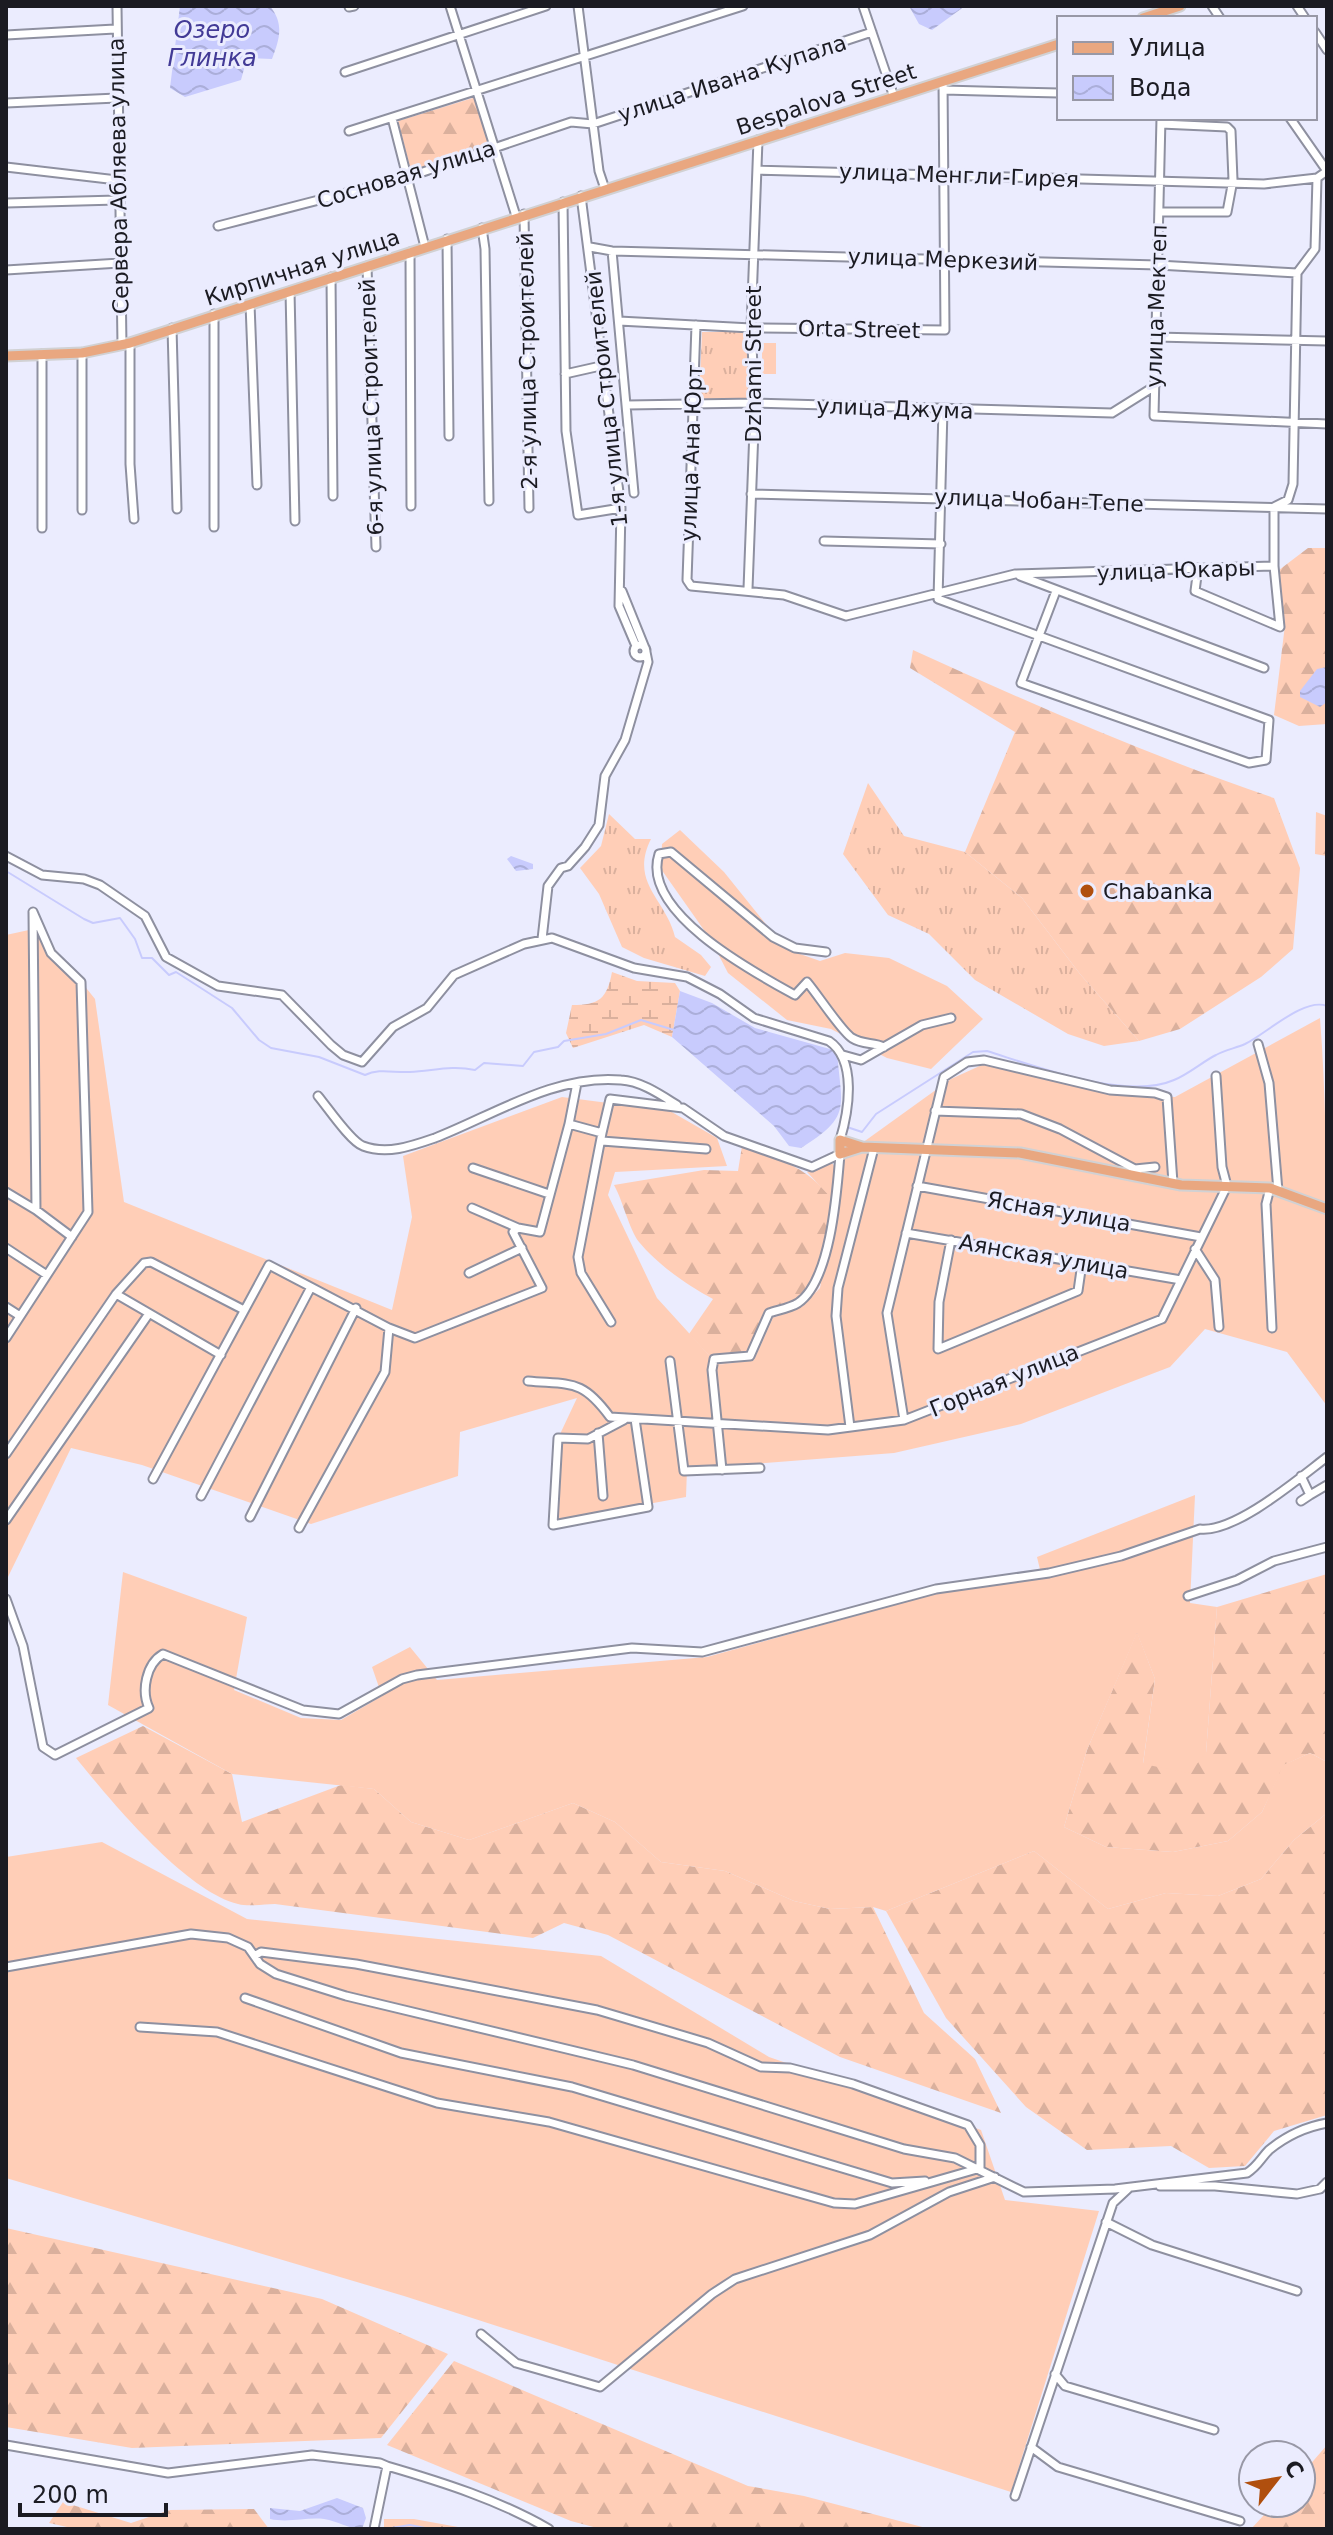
<svg xmlns="http://www.w3.org/2000/svg" width="1333" height="2535" viewBox="0 0 1333 2535" font-family="'DejaVu Sans',sans-serif">
<style>
.grass{fill:url(#grass-tufts)}
.forest{fill:url(#forest-firs)}
.wetland{fill:url(#wetland-marsh)}
.garden{fill:#ffceb7}
.water{fill:url(#water-waves)}
.lines{fill:none;stroke-linecap:round;stroke-linejoin:round}
.stream{stroke:#c8cbfd;stroke-width:2}
.minor-casing{stroke:#8e90a0;stroke-width:11}
.major-casing{stroke:#d1d1d3;stroke-width:13}
.minor{stroke:#fff;stroke-width:7}
.major{stroke:#e9a780;stroke-width:9}
.poi-dot{fill:#b04f0e;stroke:#ebecfe;stroke-width:3}
.labels{text-anchor:middle;stroke-width:6;stroke-linejoin:round;paint-order:stroke}
.street-label{font-size:22px;fill:#1b1b22;stroke:#ebecfe}
.poi-label{font-size:22px;fill:#1b1b22;stroke:#ebecfe;text-anchor:start}
.water-label{font-size:24px;font-style:italic;fill:#423a96;stroke:#ebecfe}
</style>
<defs>
<pattern id="grass-tufts" width="24" height="20" patternUnits="userSpaceOnUse" patternTransform="scale(2)"><rect width="24" height="20" fill="#ffceb7"/><path d="M3 7l-1-3M5 7V3M7 7l1-3M15 17l-1-3M17 17v-4M19 17l1-3" fill="none" stroke="#dab09d"/></pattern>
<pattern id="forest-firs" width="22" height="20" patternUnits="userSpaceOnUse" patternTransform="scale(2)"><rect width="22" height="20" fill="#ffceb7"/><path d="M5 1l3.5 6h-7zM16 11l3.5 6h-7z" fill="#dab09d"/></pattern>
<pattern id="wetland-marsh" width="20" height="14" patternUnits="userSpaceOnUse" patternTransform="scale(2)"><rect width="20" height="14" fill="#ffceb7"/><path d="M1 5h8M5 5V1M11 12h8M15 12V8" fill="none" stroke="#dab09d"/></pattern>
<pattern id="water-waves" width="16" height="10" patternUnits="userSpaceOnUse" patternTransform="scale(2)"><rect width="16" height="10" fill="#c8cbfd"/><path d="M0 5q4-4 8 0t8 0" fill="none" stroke="#abaed9"/></pattern>
</defs>
<rect width="100%" height="100%" fill="#ebecfe"/>
<!-- grass -->
<path class="grass" d="M702,332H748L752,395L746,402L699,403Z
M868,783L904,836L965,852L1022,898L1080,974L1139,1041L1104,1046L1068,1034L975,980L929,934L888,915L843,854Z
M609,814L635,839H651C629,883 666,899 675,937L701,955L711,967L705,976L644,958L622,947L599,894L580,868L601,846Z
M384,2519H414L469,2529H384Z"/>
<!-- forest -->
<path class="forest" d="M476,97L492,145L411,171L398,121Z
M1308,548H1327V724L1299,726L1274,715L1285,625L1279,570Z
M913,650C1032,704 1150,756 1274,798L1300,868L1293,949L1261,977L1180,1029L1139,1041L1080,974L1022,898L965,852L1015,732L910,668Z
M1316,812L1327,816V856L1315,854Z
M742,1146C785,1162 802,1164 834,1200C830,1232 833,1287 802,1306C794,1311 782,1314 773,1318L754,1360L718,1365L689,1334L713,1299C688,1286 657,1264 639,1242C629,1229 623,1201 614,1185L704,1170L738,1171Z
M1327,1574V1762L1310,1753L1284,1765L1262,1812L1228,1841L1173,1852L1106,1847L1064,1827L1087,1750L1137,1632L1155,1679L1143,1763L1206,1753L1217,1607Z
M143,1726L232,1774L242,1822L341,1785L374,1789L411,1822L469,1840L573,1803L615,1822L661,1862L725,1871L794,1901L830,1909L873,1907L924,2013L975,2059L1001,2113L840,2057L608,1935L564,1923L533,1938L275,1904C264,1904 249,1907 238,1904C185,1891 110,1800 76,1758Z
M1327,1813V2115L1274,2131L1245,2166L1209,2168L1171,2146L1087,2150L1026,2107L946,2018L886,1911L1034,1851L1108,1909L1166,1893L1218,1896L1261,1879L1294,1840Z
M6,2228L322,2299L448,2354L381,2438L132,2448L6,2427Z
M454,2361L748,2486L804,2496L930,2529H601L571,2521L387,2445Z
M1327,2445V2529H1251L1275,2503H1301V2475Z
M63,2502L131,2523L170,2510L254,2509L269,2529H76L49,2523Z"/>
<!-- wetland -->
<path class="wetland" d="M612,972L637,981L675,983L680,991L672,1037L644,1025L573,1048L566,1033L572,1005C599,1005 607,999 612,972Z"/>
<!-- garden -->
<path class="garden" d="M762,343H776V374H762Z
M680,830L724,872L786,949L820,961L845,953L889,958L947,986L983,1019L931,1069L887,1058L831,1029L787,1020L728,973L711,940L661,869L662,844Z
M38,928L95,999L124,1202L392,1310L412,1217L403,1156L562,1097L670,1111L717,1138L727,1166L615,1172L608,1195L657,1298L718,1365L754,1360L773,1318L803,1306L820,1288L844,1156L951,1079L984,1064L1113,1095L1175,1097L1320,1018C1330,1147 1325,1276 1327,1406L1287,1352L1205,1329L1170,1367L1021,1424L894,1453L687,1469L686,1497L556,1521L561,1432L577,1398L460,1432L458,1476L311,1524L142,1465L71,1448L6,1581V935Z
M832,1163L835,1167L834,1201L807,1172Z
M1195,1495L1190,1603L1217,1607L1206,1753L1189,1773L1143,1764L1155,1679L1137,1633L1087,1750L1064,1827L1106,1847L1173,1852L1228,1841L1262,1812L1283,1765L1310,1753L1327,1762V1813L1294,1840L1261,1879L1218,1896L1166,1893L1108,1909L1034,1851L886,1911L873,1907L830,1909L794,1901L725,1871L661,1862L615,1822L573,1803L469,1840L411,1822L374,1789L232,1774L108,1705L123,1572L247,1617L234,1690L301,1718L341,1720L382,1696L372,1667L410,1647L437,1680L707,1657L938,1593L1042,1578L1037,1557Z
M102,1842L247,1919L601,1956L769,2057L981,2130L1005,2200L1099,2211L1011,2492L404,2296L6,2178V1857Z"/>
<!-- water -->
<path class="water" d="M180,6H270C284,24 280,38 272,59L247,58L241,80L185,97L170,88Z
M909,6H965L932,30L919,24Z
M1327,667V702L1320,707L1300,697V691L1317,669Z
M511,856L533,864V869L516,871L507,859Z
M680,991L712,1003L755,1028L837,1051C841,1107 853,1116 801,1148L789,1146L774,1126L672,1037Z
M337,2498L363,2508L366,2518L362,2529C348,2529 338,2521 324,2519C306,2517 289,2523 270,2519V2508L300,2511Z"/>
<g class="lines">
<!-- stream -->
<path class="stream" d="M6,871L84,919L93,923L120,918L135,939L142,958H152L169,975L176,972L232,1008L259,1040L271,1048L319,1057L365,1075C379,1068 394,1073 410,1072C433,1071 451,1065 475,1070L484,1063L523,1066L534,1052L558,1047L564,1041L606,1034L641,1020L674,1030
M847,1127L862,1132L876,1114L973,1052L987,1051C1035,1066 1126,1101 1174,1080C1189,1074 1202,1062 1216,1055C1225,1050 1236,1048 1245,1044C1266,1034 1304,997 1327,1006
M385,2529L410,2525L430,2529"/>
<!-- minor casing -->
<g class="minor-casing">
<path id="minor" d="M117,6L122,345
M450,6L516,216
M578,6L599,171L605,189
M863,6L894,97
M1212,6L1220,18
M1297,6L1305,18
M349,7L354,6
M1315,32L1327,50
M6,35L115,29
M345,72L546,6
M944,90L1059,93
M6,103L117,98
M392,118L425,247
M1161,118L1154,416L1327,424
M1290,118L1327,171
M349,131L743,6
M6,167L117,180
M757,170L1264,184L1317,178L1327,171
M581,196L621,508L619,606L636,646
M563,202L566,431L578,515L621,508
M6,203L117,200
M1159,212H1227L1233,180L1231,131L1227,127L1161,124
M524,214L529,508
M218,226L408,177L571,122L593,124L872,32
M482,228L485,249L489,501
M447,239L449,436
M590,247L612,251L1158,265L1297,273
M612,251L634,493
M410,252L411,506
M367,266L376,547
M6,270L120,263
M331,277L333,496
M290,291L295,521
M250,304L257,485
M619,321L751,328L945,330L943,81
M696,325L687,580L691,586L784,595L846,616L1015,574L1274,566V507L1288,500L1293,484L1297,273L1315,249L1317,178
M172,328L177,509
M1156,337L1327,341
M130,343V464L134,519
M82,353V510
M42,354V528
M565,374L605,365
M627,405L755,403L1112,413L1155,386
M943,409L938,599L1269,720L1266,760L1249,763L1021,683L1056,591
M751,494L1327,509
M214,527V314
M824,541L941,544
M1198,568L1195,591L1280,627L1274,566
M1020,576L1264,668
M748,589L755,403L751,328L758,140
M622,591L645,648
M634 651a6 6 0 1 1 12 0a6 6 0 1 1-12 0Z
M6,856L42,875L84,879L100,885L145,916L166,957L218,986L282,995L331,1045L343,1055L362,1062L393,1027L427,1008L454,975L524,944L552,938L634,968L687,977L720,994L754,1018L829,1041C857,1060 849,1110 840,1140
M542,939L548,886L561,868L568,866L585,847L599,825L605,776L625,740L648,662L646,652
M826,952L795,948L773,937L671,852L659,854C640,912 755,973 795,995L807,982C818,995 842,1032 852,1038C863,1045 873,1042 884,1047
M1258,1044L1269,1083L1278,1191
M843,1055L861,1060L922,1025L951,1018
M318,1096C328,1108 351,1142 363,1146C387,1155 412,1146 435,1138C494,1115 555,1074 621,1080C641,1081 661,1095 677,1105
M935,1111L1021,1114L1060,1129L1135,1169L1140,1177
M569,1124L577,1083
M602,1133L578,1257L581,1273L611,1322
M602,1141L706,1149
M473,1168L549,1194
M1135,1169L1155,1167
M917,1186L1201,1237
M1270,1188L1266,1204L1272,1328
M6,1192L36,1210L33,912
M472,1208L518,1228
M36,1210L72,1237
M906,1233L1181,1280
M951,1240L939,1302L938,1349L1078,1291L1082,1263
M6,1248L47,1275
M1195,1249L1215,1280L1219,1327
M469,1273L522,1248
M116,1294L221,1355
M6,1307L20,1316
M389,1328L415,1338L542,1288L513,1232L518,1228L540,1232L569,1124L602,1133L610,1099L683,1108L724,1136L812,1167L840,1154
M6,1338L88,1212L81,982L51,953L33,912
M670,1361L684,1471L760,1468
M528,1381C572,1385 582,1379 610,1417L828,1430L904,1420L1162,1319L1227,1186L1222,1167L1216,1076
M624,1420L588,1439L558,1438L553,1525L648,1507L635,1419
M904,1420L887,1313L944,1077L967,1062L984,1060L1110,1090L1155,1093L1167,1097L1173,1183
M850,1427L836,1316L838,1288L874,1148
M598,1433L603,1496
M6,1454L116,1294L144,1263L151,1262L244,1310
M722,1470L712,1370L714,1359L750,1356L769,1313C778,1310 790,1308 798,1303C831,1281 837,1191 840,1154
M153,1479L269,1265L389,1328L385,1372L299,1528
M1310,1495L1327,1485
M201,1496L310,1289
M1301,1501L1310,1495L1301,1476
M250,1517L356,1308
M6,1520L148,1315
M1188,1596L1237,1580L1274,1561L1327,1547
M6,1599L23,1646L43,1747L55,1755L149,1708C141,1691 146,1664 163,1654L303,1710L339,1714L402,1679L417,1675L632,1648L702,1652L936,1589L1049,1573L1121,1556L1200,1529C1235,1533 1298,1479 1327,1457
M256,1955L261,1952L356,1964L597,2010L708,2043L761,2067L790,2068L853,2084L968,2125L980,2145V2168
M6,1967L191,1934L228,1938L248,1947L260,1964L276,1974L346,1996L633,2065L904,2149L955,2158L1024,2192L1115,2189L1247,2173C1258,2166 1261,2158 1269,2150C1286,2136 1305,2127 1327,2123
M245,1998L401,2053L572,2087L892,2183L925,2181
M140,2027L217,2032L437,2103L549,2122L834,2203L855,2204L977,2169
M1160,2186H1215L1297,2194L1320,2189L1327,2182
M1106,2222L1152,2245L1297,2291
M481,2334L516,2363L600,2387L712,2294L735,2279L870,2235L949,2192L995,2177
M1055,2374L1065,2386L1214,2430
M6,2445L168,2473L312,2455L380,2463L387,2466L374,2529
M1031,2447L1058,2467L1240,2521
M387,2466C442,2482 499,2500 549,2529
M1015,2496L1113,2203L1129,2188"/>
</g>
<!-- major casing -->
<g class="major-casing">
<path id="major" d="M1143,18L1180,6
M6,356L82,353L130,343L1059,44
M862,1147L840,1140V1154L862,1147L1020,1153L1181,1185L1270,1188L1327,1209"/>
</g>
<!-- minor -->
<use href="#minor" class="minor"/>
<!-- major -->
<use href="#major" class="major"/>
</g>
<!-- markers -->
<circle class="poi-dot" cx="1087" cy="891" r="8"/>
<g class="labels">
<!-- street labels -->
<g class="street-label">
<text transform="translate(732 78) rotate(-18)" y="8">улица Ивана Купала</text>
<text transform="translate(826 99) rotate(-18)" y="8">Bespalova Street</text>
<text transform="translate(406 174) rotate(-17)" y="8">Сосновая улица</text>
<text transform="translate(959 175) rotate(2)" y="8">улица Менгли-Гирея</text>
<text transform="translate(118 176) rotate(-91)" y="8">Сервера Абляева улица</text>
<text transform="translate(943 259) rotate(2)" y="8">улица Меркезий</text>
<text transform="translate(302 267) rotate(-18)" y="8">Кирпичная улица</text>
<text transform="translate(1156 306) rotate(-88)" y="8">улица Мектеп</text>
<text transform="translate(859 329) rotate(1)" y="8">Orta Street</text>
<text transform="translate(527 361) rotate(-91)" y="8">2-я улица Строителей</text>
<text transform="translate(753 364) rotate(-90)" y="8">Dzhami Street</text>
<text transform="translate(606 399) rotate(-96)" y="8">1-я улица Строителей</text>
<text transform="translate(371 407) rotate(-92)" y="8">6-я улица Строителей</text>
<text transform="translate(895 408) rotate(2)" y="8">улица Джума</text>
<text transform="translate(691 453) rotate(-88)" y="8">улица Ана Юрт</text>
<text transform="translate(1039 500) rotate(2)" y="8">улица Чобан-Тепе</text>
<text transform="translate(1176 570) rotate(-2)" y="8">улица Юкары</text>
<text transform="translate(1059 1211) rotate(10)" y="8">Ясная улица</text>
<text transform="translate(1044 1256) rotate(10)" y="8">Аянская улица</text>
<text transform="translate(1004 1380) rotate(-22)" y="8">Горная улица</text>
</g>
<!-- poi labels -->
<g class="poi-label">
<text x="1103" y="899">Chabanka</text>
</g>
<!-- water labels -->
<g class="water-label">
<text x="212" y="38">Озеро<tspan x="212" dy="28">Глинка</tspan></text>
</g>
</g>
<!-- border -->
<rect width="1333" height="2535" fill="none" stroke="#1b1b22" stroke-width="16"/>
<!-- legend -->
<rect x="1057" y="16" width="260" height="104" fill="#ebecfe" stroke="#9898a6" stroke-width="2"/>
<rect x="1073" y="42" width="40" height="12" fill="#e9a780" stroke="#9898a6" stroke-width="2"/>
<text x="1129" y="56" font-size="24" fill="#1b1b22">Улица</text>
<rect x="1073" y="76" width="40" height="24" fill="url(#water-waves)" stroke="#9898a6" stroke-width="2"/>
<text x="1129" y="96" font-size="24" fill="#1b1b22">Вода</text>
<!-- north arrow -->
<g transform="translate(1277 2479) rotate(59)"><circle r="38" fill="#ebecfe" stroke="#9898a6" stroke-width="2"/>
<path d="M0-6L14 30L0 20L-14 30Z" fill="#b04f0e"/>
<text y="-12" font-size="22" font-weight="bold" text-anchor="middle" fill="#1b1b22">С</text>
</g>
<!-- scale -->
<path d="M20 2503v12h146v-12" fill="none" stroke="#1b1b22" stroke-width="4"/>
<text x="32" y="2503" font-size="24" fill="#1b1b22" stroke="#ebecfe" stroke-width="6" paint-order="stroke">200 m</text>
</svg>
